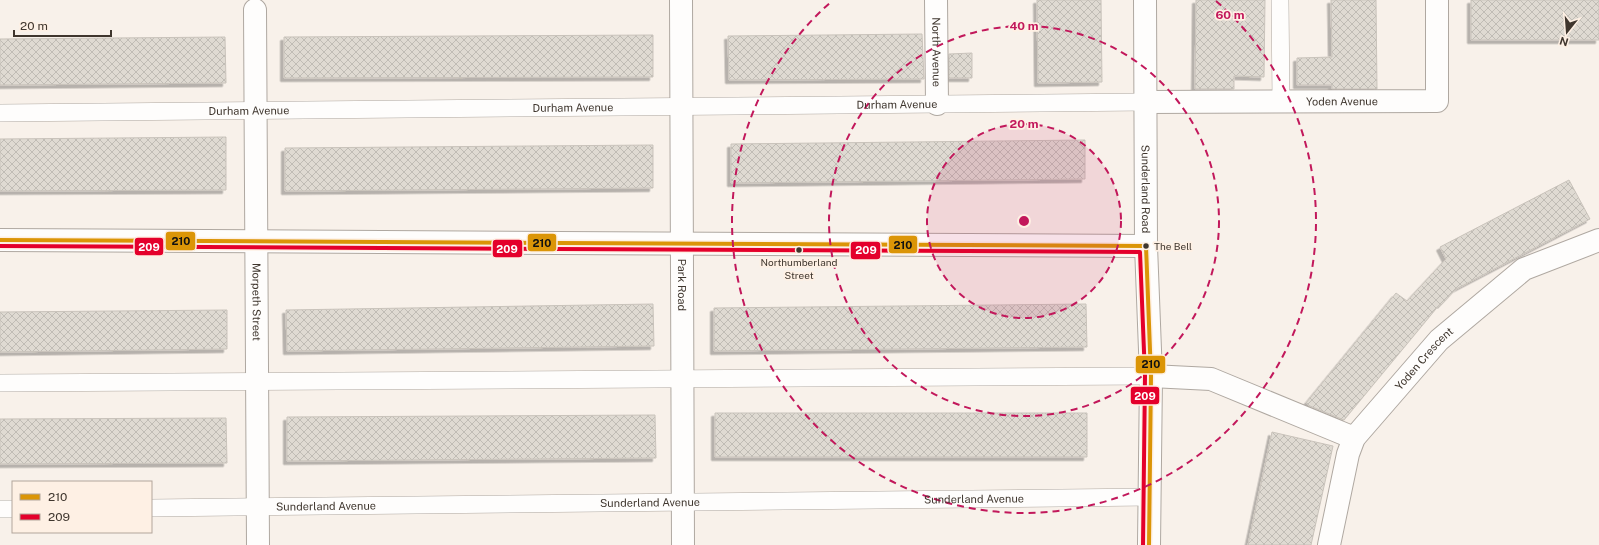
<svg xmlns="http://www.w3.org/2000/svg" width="1599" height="545" viewBox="0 0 1599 545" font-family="'Public Sans',sans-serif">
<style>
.building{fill:url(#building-cross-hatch);stroke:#c9c3bb;filter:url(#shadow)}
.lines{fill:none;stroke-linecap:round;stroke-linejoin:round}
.lane-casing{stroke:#afa8a1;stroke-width:18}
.street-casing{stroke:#afa8a1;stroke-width:24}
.primary-casing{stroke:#afa8a1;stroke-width:24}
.lane{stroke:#fefdfc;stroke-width:17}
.street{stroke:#fefdfc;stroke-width:22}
.primary{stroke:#fefdfc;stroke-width:22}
.bus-1-casing{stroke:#fef0e4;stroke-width:7}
.bus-2-casing{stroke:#fef0e4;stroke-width:7}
.bus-1{stroke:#db9507;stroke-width:4}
.bus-2{stroke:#e4002b;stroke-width:4}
.ring{fill:none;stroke:#c2185b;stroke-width:2;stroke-dasharray:7 5}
.bus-dot{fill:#3f362e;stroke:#fef0e4;stroke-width:1.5}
.labels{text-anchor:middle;stroke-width:3.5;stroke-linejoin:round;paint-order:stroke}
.bus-label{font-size:10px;fill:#3f362e;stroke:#fef0e4;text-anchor:start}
.street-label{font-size:11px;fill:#3f362e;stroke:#fef0e4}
.centre{fill:#c2185b;stroke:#fef0e4;stroke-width:2}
.ring-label{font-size:12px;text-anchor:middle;font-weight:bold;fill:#c2185b;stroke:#fef0e4;stroke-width:3.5;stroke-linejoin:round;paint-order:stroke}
.line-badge{stroke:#fef0e4;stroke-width:1.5}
.badge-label{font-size:11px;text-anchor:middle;font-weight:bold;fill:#fff}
.pale-badge-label{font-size:11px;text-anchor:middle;font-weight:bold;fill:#111}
</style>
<defs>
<pattern id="building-cross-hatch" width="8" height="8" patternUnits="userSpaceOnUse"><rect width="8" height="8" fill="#dfdad2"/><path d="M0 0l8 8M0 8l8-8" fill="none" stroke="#c0bcb5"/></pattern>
<filter id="shadow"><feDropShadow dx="-3.5" dy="3.5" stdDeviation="0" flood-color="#0004"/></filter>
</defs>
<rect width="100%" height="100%" fill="#f8f1ea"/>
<!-- building -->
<path class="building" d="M1037,0H1101L1102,82L1038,83Z
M1196,0H1265L1264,77L1234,76V89H1195Z
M1331,0H1376L1377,89H1332V85H1297V58L1332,57Z
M1471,0H1599V40H1471Z
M922,34L924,79L729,80L728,36Z
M653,35V77L284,78V37Z
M225,37L226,83L0,85V39Z
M972,53V78H949V54Z
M226,137V190L0,191V139Z
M1085,140V179L731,183V144Z
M653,145V188L285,191V148Z
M1569,180L1590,219L1456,289L1441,305L1440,304L1344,420L1310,406L1306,403L1396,293L1407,301L1446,259L1440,247Z
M653,304L654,346L287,351L286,310Z
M1086,304L1087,347L714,351V308Z
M227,310V349L0,352V312Z
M715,413H1087V457H715Z
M655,415L656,458L287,461V417Z
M226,418L227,463L0,464V419Z
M1272,432L1333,446L1311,545H1248Z"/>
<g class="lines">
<!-- lane casing -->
<g class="lane-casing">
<g id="lane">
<path d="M1280,0L1281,102"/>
<path id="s1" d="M0,113L1146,102"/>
<path d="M0,383L1151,376"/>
<path id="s2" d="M151,508L1150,497"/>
<path d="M0,509H13"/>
</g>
</g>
<!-- street casing -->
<g class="street-casing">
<g id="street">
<path id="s3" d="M681,0L683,545"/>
<path id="s4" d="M936,0L937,104"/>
<path id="s5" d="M255,10L258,545"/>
<path id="s6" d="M1146,102L1437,101V0"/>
<path d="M0,240L1146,246"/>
<path d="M1151,376L1211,379L1354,438"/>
<path id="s7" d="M1329,545L1348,454L1354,438L1439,340L1524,269L1599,240"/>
</g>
</g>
<!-- primary casing -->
<g class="primary-casing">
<g id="primary">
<path id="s8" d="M1145,0L1146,246L1151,376L1149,545"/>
</g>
</g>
<!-- lane -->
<use href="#lane" class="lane"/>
<!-- street -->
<use href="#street" class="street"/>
<!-- primary -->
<use href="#primary" class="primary"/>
<!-- bus-1 casing -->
<g class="bus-1-casing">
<path id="bus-1" d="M0,240L1146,246L1151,376L1149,545"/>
</g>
<!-- bus-2 casing -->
<g class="bus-2-casing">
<path id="bus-2" d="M0,246L1140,252L1145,376L1143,545"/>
</g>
<!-- bus-1 -->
<use href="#bus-1" class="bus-1"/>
<!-- bus-2 -->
<use href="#bus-2" class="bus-2"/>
</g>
<!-- distance rings -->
<circle cx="1024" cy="221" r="97" fill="#c2185b" fill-opacity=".12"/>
<g class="ring">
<circle cx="1024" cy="221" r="97"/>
<circle cx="1024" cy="221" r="195"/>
<path d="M1216 1A292 292 0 1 1 832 1"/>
</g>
<!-- markers -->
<g class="bus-dot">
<circle cx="1146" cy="246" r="3.5"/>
<circle cx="799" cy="250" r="3.5"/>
</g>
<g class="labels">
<!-- bus labels -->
<g class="bus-label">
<text x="1154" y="250">The Bell</text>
<text x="799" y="266" text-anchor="middle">Northumberland<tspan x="799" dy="13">Street</tspan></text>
</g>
<!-- street labels -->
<g class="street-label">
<text dy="4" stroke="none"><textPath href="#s4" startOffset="52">North Avenue</textPath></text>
<text dy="4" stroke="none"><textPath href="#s6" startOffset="196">Yoden Avenue</textPath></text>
<text dy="4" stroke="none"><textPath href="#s1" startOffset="897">Durham Avenue</textPath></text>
<text dy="4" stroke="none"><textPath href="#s1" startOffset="573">Durham Avenue</textPath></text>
<text dy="4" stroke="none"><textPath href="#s1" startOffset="249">Durham Avenue</textPath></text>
<text dy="4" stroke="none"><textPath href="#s8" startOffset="189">Sunderland Road</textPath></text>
<text dy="4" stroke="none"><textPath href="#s3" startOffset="285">Park Road</textPath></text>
<text dy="4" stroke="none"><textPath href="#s5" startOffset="292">Morpeth Street</textPath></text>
<text dy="4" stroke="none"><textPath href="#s7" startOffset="216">Yoden Crescent</textPath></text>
<text dy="4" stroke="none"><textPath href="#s2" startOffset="823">Sunderland Avenue</textPath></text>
<text dy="4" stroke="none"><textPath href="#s2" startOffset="499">Sunderland Avenue</textPath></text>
<text dy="4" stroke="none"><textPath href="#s2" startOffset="175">Sunderland Avenue</textPath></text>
</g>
</g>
<circle cx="1024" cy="221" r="6" class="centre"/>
<g class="ring-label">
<text x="1230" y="19">60 m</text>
<text x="1024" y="30">40 m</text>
<text x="1024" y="128">20 m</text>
</g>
<g class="line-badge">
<rect x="165" y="231" width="31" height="20" rx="4" fill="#db9507"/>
<rect x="527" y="233" width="30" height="19" rx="4" fill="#db9507"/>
<rect x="888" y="235" width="30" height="19" rx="4" fill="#db9507"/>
<rect x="134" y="237" width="30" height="19" rx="4" fill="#e4002b"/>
<rect x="492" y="239" width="31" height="19" rx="4" fill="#e4002b"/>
<rect x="850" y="241" width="31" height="19" rx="4" fill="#e4002b"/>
<rect x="1135" y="355" width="31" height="19" rx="4" fill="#db9507"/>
<rect x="1130" y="386" width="30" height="19" rx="4" fill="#e4002b"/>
</g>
<g class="badge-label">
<text x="149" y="251">209</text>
<text x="507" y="253">209</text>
<text x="866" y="254">209</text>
<text x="1145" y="400">209</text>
</g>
<g class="pale-badge-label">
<text x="181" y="245">210</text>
<text x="542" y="247">210</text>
<text x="903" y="249">210</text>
<text x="1151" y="368">210</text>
</g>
<!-- legend -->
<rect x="12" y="481" width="140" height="52" fill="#fef0e4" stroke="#b2a69b"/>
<rect x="20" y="494" width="20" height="6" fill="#db9507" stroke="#b2a69b"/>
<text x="48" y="501" font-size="12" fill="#3f362e">210</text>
<rect x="20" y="514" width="20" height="6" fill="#e4002b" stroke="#b2a69b"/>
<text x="48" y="521" font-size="12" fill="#3f362e">209</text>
<!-- north arrow -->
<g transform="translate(1567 32) rotate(197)" stroke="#fef0e4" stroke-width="3" paint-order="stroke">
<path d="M0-3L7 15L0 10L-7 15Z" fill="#3f362e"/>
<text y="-6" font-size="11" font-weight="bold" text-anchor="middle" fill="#3f362e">N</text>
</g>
<!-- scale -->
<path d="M14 30v6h97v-6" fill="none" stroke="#3f362e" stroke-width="2"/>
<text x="20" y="30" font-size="12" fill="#3f362e" stroke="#fef0e4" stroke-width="3" paint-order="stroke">20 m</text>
</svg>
